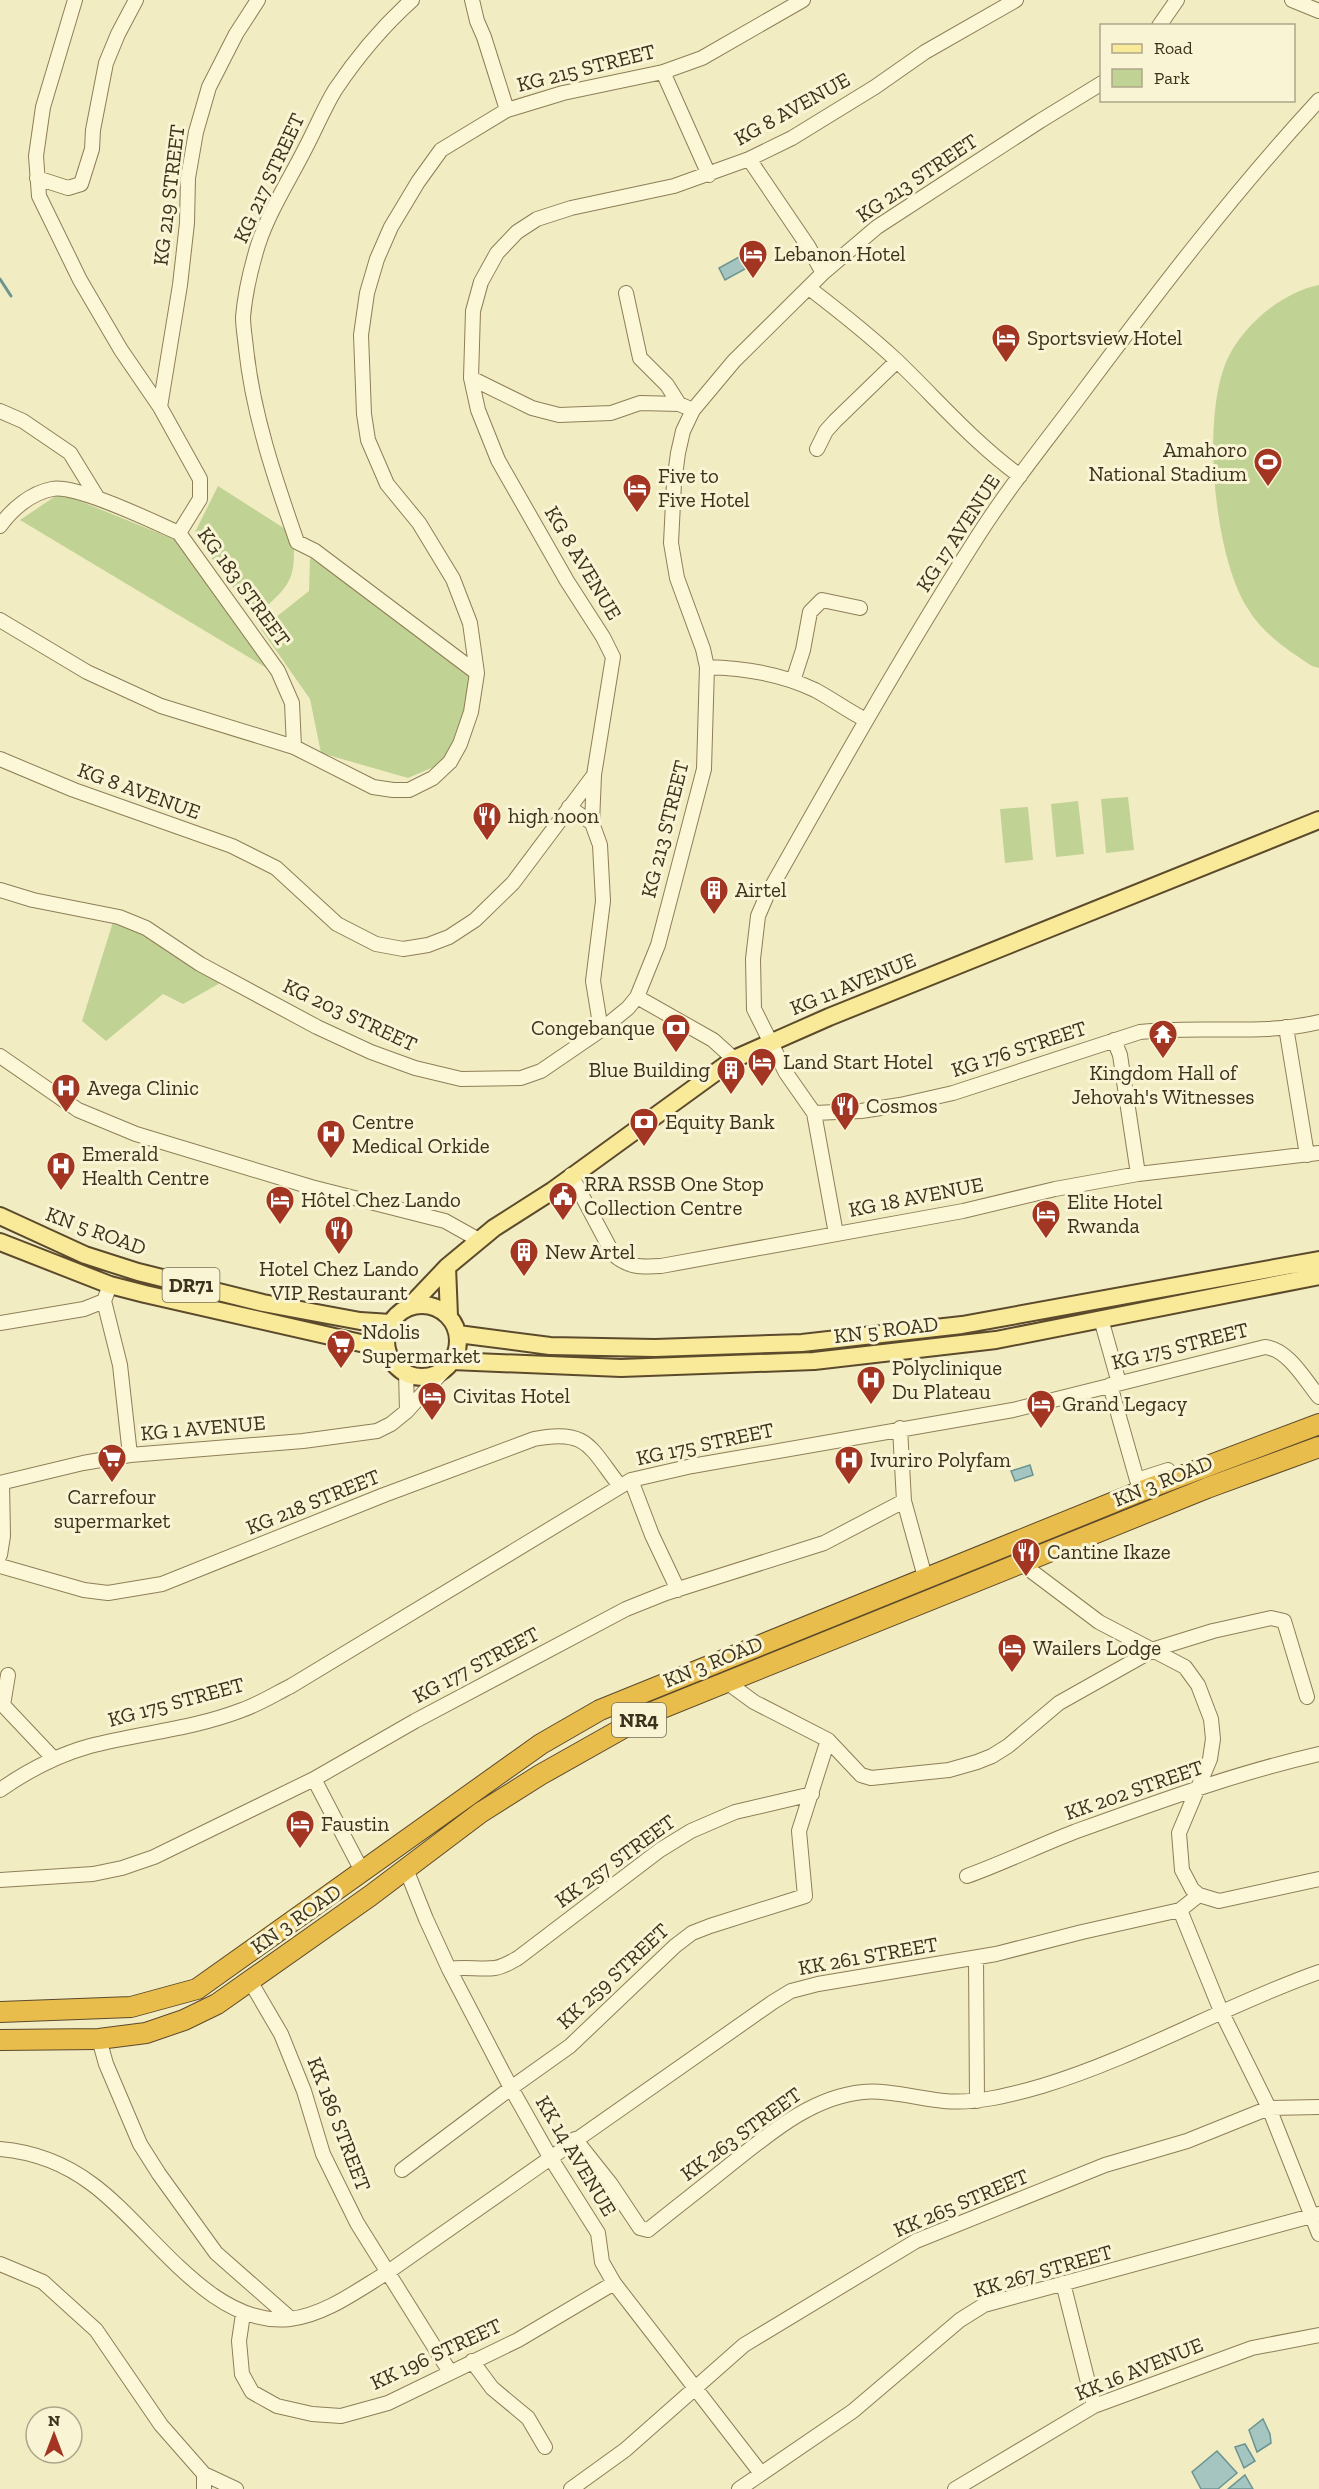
<svg xmlns="http://www.w3.org/2000/svg" width="1319" height="2489" viewBox="0 0 1319 2489" font-family="'Zilla Slab',serif">
<style>
.green{fill:#c1d295}
.water{fill:#a5c5c0;stroke:#6b9491;stroke-width:1.5}
.lines{fill:none;stroke-linecap:round;stroke-linejoin:round}
.stream{stroke:#6b9491;stroke-width:3}
.minor-casing{stroke:#8e7e58;stroke-width:16}
.major-casing{stroke:#5c4a2c;stroke-width:20}
.highway-casing{stroke:#5c4a2c;stroke-width:22}
.minor{stroke:#fcf7d7;stroke-width:14}
.major{stroke:#f8ea98;stroke-width:16}
.highway{stroke:#e9bd4c;stroke-width:20}
.labels{text-anchor:middle;stroke-width:6;stroke-linejoin:round;paint-order:stroke}
.shield{fill:#f9f4d3;stroke:#756c54;stroke-width:1.5}
.shield-label{font-size:20px;font-weight:bold;fill:#3d321d}
.street-label{font-size:21px;fill:#3d321d;stroke:#f9f4d3}
.poi-label{font-size:21px;fill:#3d321d;stroke:#f9f4d3;text-anchor:start}
</style>
<rect width="100%" height="100%" fill="#f2ecc3"/>
<!-- green -->
<path class="green" d="M1319,285V668L1312,666C1288,650 1264,635 1248,609C1214,557 1201,418 1227,360C1242,326 1282,292 1319,285Z
M218,486L293,534C297,583 289,585 255,617L194,534Z
M60,493L176,540L275,673L20,520Z
M310,558L476,667L457,757L408,778L321,753L310,699L261,629L309,591Z
M1128,797L1134,850L1106,853L1101,799Z
M1078,801L1084,854L1056,857L1051,804Z
M1028,807L1033,860L1005,863L1000,809Z
M113,922L140,928L222,982L183,1004L163,994L106,1041L82,1021Z"/>
<!-- water -->
<path class="water" d="M739,257L745,269L725,280L719,268Z
M1030,1465L1033,1475L1015,1481L1011,1471Z
M1263,2419L1270,2434L1271,2443L1257,2452L1249,2430Z
M1245,2444L1255,2461L1244,2468L1235,2447Z
M1217,2451L1237,2473L1218,2489H1201L1192,2472Z
M1245,2475L1253,2489H1228Z"/>
<g class="lines">
<!-- stream -->
<path class="stream" d="M0,279L11,296"/>
<!-- minor casing -->
<g class="minor-casing">
<path id="minor" d="M75,0L43,107L36,156L39,196L80,280L121,350L160,407L200,479V499L179,533
M412,0C382,27 357,57 335,90C324,108 316,128 306,147C290,179 269,211 258,245C251,268 245,293 243,317C243,327 245,338 246,348C253,415 275,479 297,542L315,551L477,673
M472,0L477,21L484,37L507,110
M1292,0L1319,11
M1159,26L1177,0
M663,72L709,175
M749,159L808,246L823,273
M37,178L68,188L81,184L92,149L93,130L106,63L118,34L136,0
M809,288C839,311 867,333 895,359C936,398 973,442 1020,476
M626,293L640,358L667,385L679,404
M471,378L532,408L559,415L611,413L640,403L679,404L693,410
M160,407L180,285L187,223L188,178L196,132L209,87L236,34L258,0
M0,411L23,421L70,453L97,497
M817,449L826,431L835,421L897,361
M0,526C12,509 31,493 52,489C76,484 154,522 179,533
M179,533L278,671L292,703L294,747
M0,620L87,672L161,706L294,747L373,787L393,790H409L433,778L450,762L460,744L471,712L477,673L470,623L453,579L419,523L387,484L368,440L364,414L361,335L367,293L377,259L391,227L418,182L441,150L507,110L563,93L663,72L702,58L803,0
M707,667C743,668 782,674 815,690C832,699 848,711 866,720
M793,681L803,650L810,612L822,600L860,608
M0,759L74,790L232,846L276,868L337,924L376,944L403,949L428,945L449,937L475,920L513,883L594,775L613,657L603,637L567,581L498,460L478,410L471,378L473,311L481,282L497,253L517,232L537,219L571,208L674,186L749,159L792,138L875,87L925,52L1016,0
M569,807L592,823L600,845L603,901L593,981L601,1030
M592,823L594,775
M0,890L33,900L119,917L146,928L200,964L317,1027L371,1052L415,1068L461,1079L521,1078L541,1071L601,1030L628,1008L637,997L658,945L704,769L707,667L703,649L677,578L671,543L674,483L678,453L683,431L693,410L734,361L823,273L877,227L1040,121L1102,83
M637,997L713,1040L734,1059
M1286,1027L1307,1155
M1114,1040L1120,1055L1138,1174
M0,1056L78,1110L136,1134L311,1187L445,1221L479,1240
M814,1113L861,1111L900,1105L953,1093L1140,1032C1199,1025 1261,1036 1319,1022
M571,1175L613,1254C628,1268 642,1267 661,1266L963,1211L1055,1189L1138,1174L1319,1153
M836,1234L814,1113L786,1073L754,1009L753,959L758,916L767,895C834,776 901,657 974,542C1006,491 1044,444 1080,396C1156,294 1233,193 1319,100
M110,1285L104,1301L120,1365L130,1455
M1101,1319L1119,1383
M0,1323L84,1309L104,1301
M406,1372L407,1411
M1110,1385L1137,1480L1168,1470L1171,1480
M900,1428L904,1501L925,1577
M631,1480L652,1535L678,1590
M0,1483L83,1463L130,1455L303,1441L377,1431L391,1424L407,1411L446,1368
M0,1555L3,1536L2,1483
M1022,1564L1099,1622L1185,1667L1198,1685L1211,1719L1213,1739L1210,1759L1179,1833L1182,1870L1192,1889L1199,1895L1219,1901L1319,1879
M0,1566L84,1590L108,1593L162,1584L384,1495L534,1439C588,1428 590,1448 620,1486
M8,1675L3,1705L54,1759
M728,1683L754,1702L828,1740L861,1775L871,1778L949,1770L977,1762L992,1756L1008,1746L1059,1703L1155,1649L1213,1631L1271,1618L1284,1621L1307,1697
M314,1779L362,1871
M0,1790C27,1771 58,1755 90,1746C140,1733 193,1729 242,1710C259,1704 275,1694 291,1686L631,1480L692,1466L1013,1410L1265,1347C1288,1349 1305,1380 1319,1397
M406,1869L426,1919L449,1969L511,2088L550,2157L598,2233L602,2262L614,2283L760,2472
M967,1876C1003,1863 1038,1846 1074,1832C1154,1803 1236,1773 1319,1754
M0,1880L93,1874L122,1868L154,1857L314,1779L415,1721L626,1609L666,1593L824,1543L904,1501
M1180,1910L1221,2011L1269,2108L1319,2234
M976,1958L977,2101
M449,1969C466,1966 479,1970 495,1968C503,1967 511,1962 518,1958L660,1850L691,1831L735,1812L812,1794
M250,1981L281,2034L304,2091L323,2154L357,2223L450,2372
M99,2039L106,2064L140,2144L159,2174L216,2253L291,2319
M575,2139L610,2183L640,2228L648,2230C674,2209 700,2189 726,2168C767,2136 810,2097 863,2092C885,2089 920,2099 944,2101C976,2104 1011,2095 1042,2086C1138,2057 1225,2005 1319,1972
M0,2149C35,2152 64,2163 92,2184C150,2226 210,2328 290,2319C325,2315 358,2290 388,2272L773,2002L791,1991L818,1984L996,1954L1082,1932L1180,1910L1199,1895
M402,2170L511,2088L570,2046L675,1946L692,1933L710,1926L805,1896L799,1831L828,1740
M0,2264L43,2282L96,2330L161,2425L204,2474L236,2489
M1063,2283L1094,2406
M243,2314L239,2341L242,2374L252,2392L277,2406L312,2414L341,2416L388,2403L518,2340L614,2283
M472,2361L492,2388L528,2418L545,2447
M204,2489V2474
M571,2489L625,2450L744,2345L916,2241L1105,2165L1187,2141L1269,2108L1319,2107
M739,2489L853,2411L960,2320L984,2305L1319,2214
M955,2489L1094,2406L1252,2348L1319,2335"/>
</g>
<!-- major casing -->
<g class="major-casing">
<path id="major" d="M0,1216L85,1255L138,1272L263,1303L360,1321L391,1323
M0,1242L110,1285L145,1294L387,1349
M447,1267L449,1316
M386 1341a36 36 0 1 1 72 0a36 36 0 1 1-72 0Z
M409,1307L447,1267L494,1228L552,1191L734,1059L829,1017L1319,820
M458,1334L550,1346L655,1348L802,1343L962,1325L1319,1260
M452,1361L621,1368L814,1361L996,1340L1319,1276"/>
</g>
<!-- highway casing -->
<g class="highway-casing">
<path id="highway" d="M0,2012L131,2007L197,1989L541,1744L600,1710L1139,1492L1319,1424
M0,2040L99,2039L146,2033L184,2020L217,2004L370,1896L480,1813L540,1775L650,1713L1207,1488L1319,1447"/>
</g>
<!-- minor -->
<use href="#minor" class="minor"/>
<!-- major -->
<use href="#major" class="major"/>
<!-- highway -->
<use href="#highway" class="highway"/>
</g>
<!-- icons -->
<defs>
<g id="hotel-pin" transform="scale(1.5)"><path d="M0 17L-7.5 6A9.5 9.5 0 1 1 7.5 6Z" fill="#a33622" stroke="#f9f4d3"/><path d="M-6-4.5h1.5V1H6V5H4.5V3h-9V5H-6ZM-4 0a1.8 1.8 0 1 1 3.6 0ZM.5 0V-2.5h3Q6-2.5 6 0Z" fill="#fff"/></g>
<g id="stadium-pin" transform="scale(1.5)"><path d="M0 17L-7.5 6A9.5 9.5 0 1 1 7.5 6Z" fill="#a33622" stroke="#f9f4d3"/><path d="M0-5a6.5 5 0 1 0 0 10a6.5 5 0 1 0 0-10ZM-3.5-1.8h7v3.6h-7Z" fill="#fff"/></g>
<g id="restaurant-pin" transform="scale(1.5)"><path d="M0 17L-7.5 6A9.5 9.5 0 1 1 7.5 6Z" fill="#a33622" stroke="#f9f4d3"/><path d="M-5-6h1v4h1v-4h1v4h1v-4h1v5L-1.5 .5V6h-2V.5L-5-1ZM5-6V6H3V1.5H1.5Q1.5-4 5-6Z" fill="#fff"/></g>
<g id="building-pin" transform="scale(1.5)"><path d="M0 17L-7.5 6A9.5 9.5 0 1 1 7.5 6Z" fill="#a33622" stroke="#f9f4d3"/><path d="M-4-6H4V6H1V3H-1V6H-4ZM-2.5-4.3h1.7v1.8h-1.7ZM.8-4.3h1.7v1.8H.8ZM-2.5-1h1.7V.8h-1.7ZM.8-1h1.7V.8H.8Z" fill="#fff"/></g>
<g id="bank-pin" transform="scale(1.5)"><path d="M0 17L-7.5 6A9.5 9.5 0 1 1 7.5 6Z" fill="#a33622" stroke="#f9f4d3"/><path d="M-6-4H6V4H-6ZM0-2.3a2.3 2.3 0 1 0 0 4.6a2.3 2.3 0 1 0 0-4.6Z" fill="#fff"/></g>
<g id="temple-pin" transform="scale(1.5)"><path d="M0 17L-7.5 6A9.5 9.5 0 1 1 7.5 6Z" fill="#a33622" stroke="#f9f4d3"/><path d="M0-6L5-2H3V0L6.5 2.5H4V6H1.5V3h-3V6H-4V2.5H-6.5L-3 0V-2H-5Z" fill="#fff"/></g>
<g id="hospital-pin" transform="scale(1.5)"><path d="M0 17L-7.5 6A9.5 9.5 0 1 1 7.5 6Z" fill="#a33622" stroke="#f9f4d3"/><path d="M-5-5h3v3.5h4V-5h3V5h-3V1.5h-4V5h-3Z" fill="#fff"/></g>
<g id="civic-pin" transform="scale(1.5)"><path d="M0 17L-7.5 6A9.5 9.5 0 1 1 7.5 6Z" fill="#a33622" stroke="#f9f4d3"/><path d="M-.6-6.5H3V-4.5H.6V-3L4-1V1h2V6H-6V1h2V-1L-.6-3ZM-1.2 2.5V6h2.4V2.5Z" fill="#fff"/></g>
<g id="supermarket-pin" transform="scale(1.5)"><path d="M0 17L-7.5 6A9.5 9.5 0 1 1 7.5 6Z" fill="#a33622" stroke="#f9f4d3"/><path d="M-6-5.5h2.5l.6 2H6L4.5 2H-2.5L-4.4-4H-6ZM-1.5 3.2a1.3 1.3 0 1 0 .1 0ZM3 3.2a1.3 1.3 0 1 0 .1 0Z" fill="#fff"/></g>
</defs>
<g fill-rule="evenodd">
<use href="#hotel-pin" x="753" y="254"/>
<use href="#hotel-pin" x="1006" y="338"/>
<use href="#stadium-pin" x="1268" y="462"/>
<use href="#hotel-pin" x="637" y="488"/>
<use href="#restaurant-pin" x="487" y="816"/>
<use href="#building-pin" x="714" y="890"/>
<use href="#bank-pin" x="676" y="1028"/>
<use href="#temple-pin" x="1163" y="1034"/>
<use href="#hotel-pin" x="762" y="1062"/>
<use href="#building-pin" x="731" y="1070"/>
<use href="#hospital-pin" x="66" y="1088"/>
<use href="#restaurant-pin" x="845" y="1106"/>
<use href="#bank-pin" x="644" y="1122"/>
<use href="#hospital-pin" x="331" y="1134"/>
<use href="#hospital-pin" x="61" y="1166"/>
<use href="#civic-pin" x="563" y="1196"/>
<use href="#hotel-pin" x="280" y="1200"/>
<use href="#hotel-pin" x="1046" y="1214"/>
<use href="#restaurant-pin" x="339" y="1230"/>
<use href="#building-pin" x="524" y="1252"/>
<use href="#supermarket-pin" x="341" y="1344"/>
<use href="#hospital-pin" x="871" y="1380"/>
<use href="#hotel-pin" x="432" y="1396"/>
<use href="#hotel-pin" x="1041" y="1404"/>
<use href="#supermarket-pin" x="112" y="1458"/>
<use href="#hospital-pin" x="849" y="1460"/>
<use href="#restaurant-pin" x="1026" y="1552"/>
<use href="#hotel-pin" x="1012" y="1648"/>
<use href="#hotel-pin" x="300" y="1824"/>
</g>
<g class="labels">
<!-- shield labels -->
<g class="shield">
<rect x="162.5" y="1268" width="57" height="34" rx="4.5"/>
<rect x="612" y="1703" width="54" height="34" rx="4.5"/>
</g>
<g class="shield-label">
<text x="191" y="1292">DR71</text>
<text x="639" y="1727">NR4</text>
</g>
<!-- street labels -->
<g class="street-label">
<text transform="translate(586 68) rotate(-14)" y="7">KG 215 STREET</text>
<text transform="translate(792 109) rotate(-29)" y="7">KG 8 AVENUE</text>
<text transform="translate(269 178) rotate(-65)" y="7">KG 217 STREET</text>
<text transform="translate(917 178) rotate(-34)" y="7">KG 213 STREET</text>
<text transform="translate(169 195) rotate(-83)" y="7">KG 219 STREET</text>
<text transform="translate(958 533) rotate(-57)" y="7">KG 17 AVENUE</text>
<text transform="translate(583 563) rotate(59)" y="7">KG 8 AVENUE</text>
<text transform="translate(244 587) rotate(54)" y="7">KG 183 STREET</text>
<text transform="translate(139 791) rotate(20)" y="7">KG 8 AVENUE</text>
<text transform="translate(665 829) rotate(-76)" y="7">KG 213 STREET</text>
<text transform="translate(853 984) rotate(-22)" y="7">KG 11 AVENUE</text>
<text transform="translate(350 1015) rotate(25)" y="7">KG 203 STREET</text>
<text transform="translate(1019 1049) rotate(-18)" y="7">KG 176 STREET</text>
<text transform="translate(916 1197) rotate(-11)" y="7">KG 18 AVENUE</text>
<text transform="translate(96 1231) rotate(20)" y="7">KN 5 ROAD</text>
<text transform="translate(886 1330) rotate(-7)" y="7">KN 5 ROAD</text>
<text transform="translate(1180 1346) rotate(-14)" y="7">KG 175 STREET</text>
<text transform="translate(203 1428) rotate(-5)" y="7">KG 1 AVENUE</text>
<text transform="translate(705 1444) rotate(-12)" y="7">KG 175 STREET</text>
<text transform="translate(1163 1481) rotate(-22)" y="7">KN 3 ROAD</text>
<text transform="translate(313 1502) rotate(-22)" y="7">KG 218 STREET</text>
<text transform="translate(713 1662) rotate(-22)" y="7">KN 3 ROAD</text>
<text transform="translate(476 1665) rotate(-28)" y="7">KG 177 STREET</text>
<text transform="translate(176 1702) rotate(-15)" y="7">KG 175 STREET</text>
<text transform="translate(1134 1790) rotate(-19)" y="7">KK 202 STREET</text>
<text transform="translate(615 1861) rotate(-36)" y="7">KK 257 STREET</text>
<text transform="translate(296 1919) rotate(-35)" y="7">KN 3 ROAD</text>
<text transform="translate(868 1956) rotate(-10)" y="7">KK 261 STREET</text>
<text transform="translate(613 1976) rotate(-43)" y="7">KK 259 STREET</text>
<text transform="translate(339 2124) rotate(69)" y="7">KK 186 STREET</text>
<text transform="translate(741 2134) rotate(-36)" y="7">KK 263 STREET</text>
<text transform="translate(576 2156) rotate(59)" y="7">KK 14 AVENUE</text>
<text transform="translate(961 2203) rotate(-23)" y="7">KK 265 STREET</text>
<text transform="translate(1043 2271) rotate(-16)" y="7">KK 267 STREET</text>
<text transform="translate(436 2354) rotate(-25)" y="7">KK 196 STREET</text>
<text transform="translate(1139 2369) rotate(-22)" y="7">KK 16 AVENUE</text>
</g>
<!-- poi labels -->
<g class="poi-label">
<text x="774" y="261">Lebanon Hotel</text>
<text x="1027" y="345">Sportsview Hotel</text>
<text x="1247" y="457" text-anchor="end">Amahoro<tspan x="1247" dy="24">National Stadium</tspan></text>
<text x="658" y="483">Five to<tspan x="658" dy="24">Five Hotel</tspan></text>
<text x="508" y="823">high noon</text>
<text x="735" y="897">Airtel</text>
<text x="655" y="1035" text-anchor="end">Congebanque</text>
<text x="783" y="1069">Land Start Hotel</text>
<text x="710" y="1077" text-anchor="end">Blue Building</text>
<text x="1163" y="1080" text-anchor="middle">Kingdom Hall of<tspan x="1163" dy="24">Jehovah's Witnesses</tspan></text>
<text x="87" y="1095">Avega Clinic</text>
<text x="866" y="1113">Cosmos</text>
<text x="352" y="1129">Centre<tspan x="352" dy="24">Medical Orkide</tspan></text>
<text x="665" y="1129">Equity Bank</text>
<text x="82" y="1161">Emerald<tspan x="82" dy="24">Health Centre</tspan></text>
<text x="584" y="1191">RRA RSSB One Stop<tspan x="584" dy="24">Collection Centre</tspan></text>
<text x="301" y="1207">Hôtel Chez Lando</text>
<text x="1067" y="1209">Elite Hotel<tspan x="1067" dy="24">Rwanda</tspan></text>
<text x="545" y="1259">New Artel</text>
<text x="339" y="1276" text-anchor="middle">Hotel Chez Lando<tspan x="339" dy="24">VIP Restaurant</tspan></text>
<text x="362" y="1339">Ndolis<tspan x="362" dy="24">Supermarket</tspan></text>
<text x="892" y="1375">Polyclinique<tspan x="892" dy="24">Du Plateau</tspan></text>
<text x="453" y="1403">Civitas Hotel</text>
<text x="1062" y="1411">Grand Legacy</text>
<text x="870" y="1467">Ivuriro Polyfam</text>
<text x="112" y="1504" text-anchor="middle">Carrefour<tspan x="112" dy="24">supermarket</tspan></text>
<text x="1047" y="1559">Cantine Ikaze</text>
<text x="1033" y="1655">Wailers Lodge</text>
<text x="321" y="1831">Faustin</text>
</g>
</g>
<!-- legend -->
<rect x="1100" y="24" width="195" height="78" fill="#f9f4d3" stroke="#aea68a" stroke-width="1.5"/>
<rect x="1112" y="44" width="30" height="9" fill="#f8ea98" stroke="#aea68a" stroke-width="1.5"/>
<text x="1154" y="54" font-size="18" fill="#3d321d">Road</text>
<rect x="1112" y="69" width="30" height="18" fill="#c1d295" stroke="#aea68a" stroke-width="1.5"/>
<text x="1154" y="84" font-size="18" fill="#3d321d">Park</text>
<!-- north arrow -->
<g transform="translate(54 2435)"><circle r="28" fill="#f9f4d3" stroke="#aea68a" stroke-width="1.5"/>
<path d="M0-4.5L10 22L0 15L-10 22Z" fill="#a33622"/>
<text y="-9" font-size="16" font-weight="bold" text-anchor="middle" fill="#3d321d">N</text>
</g>
</svg>
